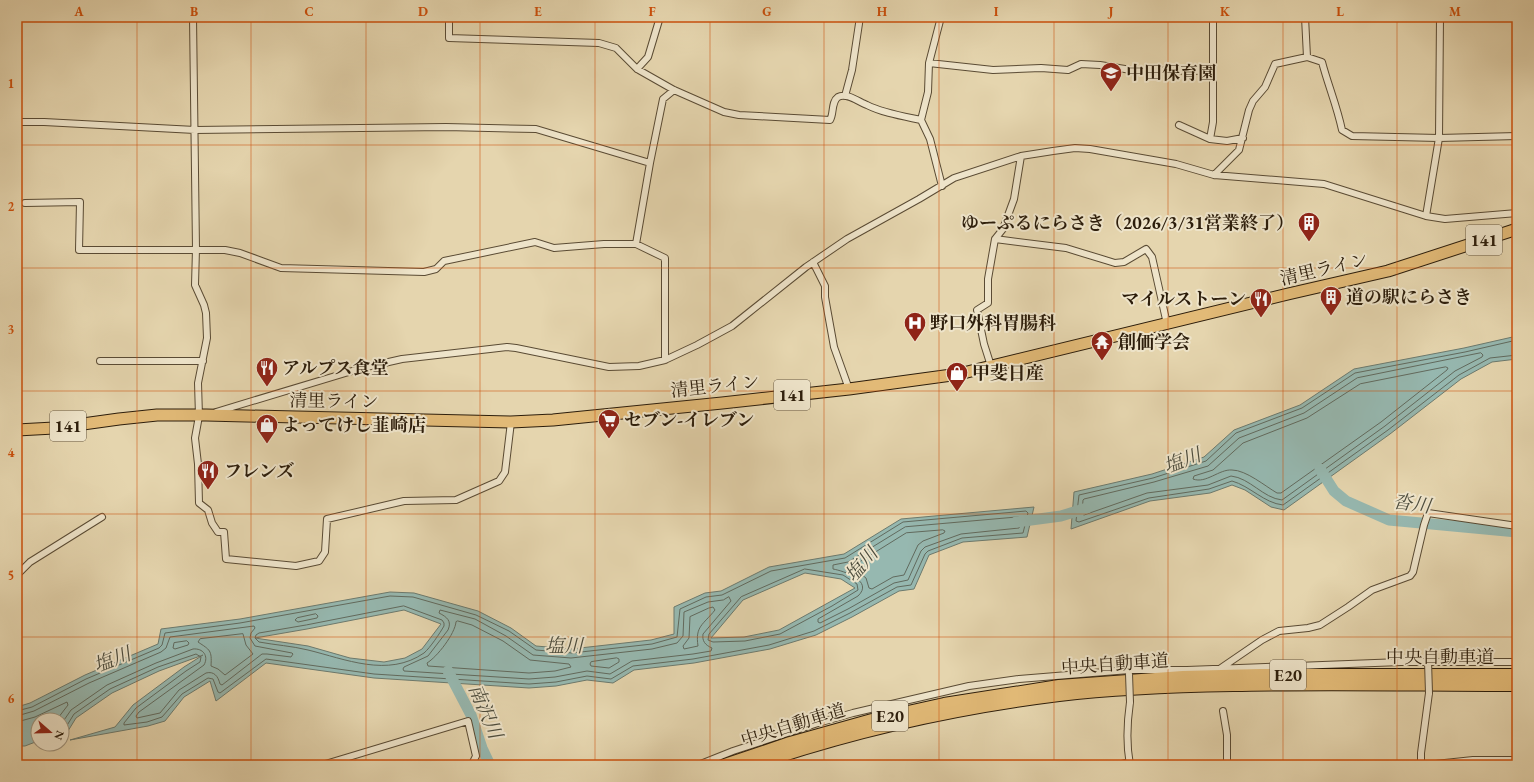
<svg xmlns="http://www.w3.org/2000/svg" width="1534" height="782" viewBox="0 0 1534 782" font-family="'EB Garamond','Noto Serif JP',serif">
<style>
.water{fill:#96b8b0;stroke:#6c7a6e;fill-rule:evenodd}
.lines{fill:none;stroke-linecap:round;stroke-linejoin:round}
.shore{stroke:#616a5e;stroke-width:1}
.river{stroke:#96b8b0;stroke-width:11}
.minor-casing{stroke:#5a4b34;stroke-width:8}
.trunk-casing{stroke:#2c1d0b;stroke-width:13}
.motorway-casing{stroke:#2c1d0b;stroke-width:14}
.minor{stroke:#eee4ca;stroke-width:6}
.trunk{stroke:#e2ba77;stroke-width:11}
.motorway{stroke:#e2ba77;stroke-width:12}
.minor-bridge-casing{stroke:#5a4b34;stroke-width:8;stroke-linecap:butt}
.minor-bridge{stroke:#eee4ca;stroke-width:6}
.grid{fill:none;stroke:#cc500c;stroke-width:1;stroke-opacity:0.55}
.labels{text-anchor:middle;stroke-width:4;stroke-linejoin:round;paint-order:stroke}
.shield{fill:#eee4ca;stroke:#665944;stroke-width:1}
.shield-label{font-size:17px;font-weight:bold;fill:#2c1d0b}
.poi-label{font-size:18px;font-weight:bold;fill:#2c1d0b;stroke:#eee4ca;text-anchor:start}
.street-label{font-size:18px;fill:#2c1d0b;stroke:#eee4ca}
.water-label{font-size:19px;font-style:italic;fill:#4c4c3d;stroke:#eee4ca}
.neatline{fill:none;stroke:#cc500c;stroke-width:1.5}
.grid-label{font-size:13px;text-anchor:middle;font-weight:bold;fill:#cc500c}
</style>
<rect width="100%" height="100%" fill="#e5d5ae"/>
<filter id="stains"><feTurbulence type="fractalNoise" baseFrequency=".005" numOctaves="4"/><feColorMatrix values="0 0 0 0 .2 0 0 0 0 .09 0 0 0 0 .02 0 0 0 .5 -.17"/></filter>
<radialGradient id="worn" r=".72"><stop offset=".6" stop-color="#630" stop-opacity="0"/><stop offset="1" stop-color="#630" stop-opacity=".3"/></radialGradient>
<!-- water -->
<path class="water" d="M1517,336V359L1492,362L1461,379L1390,434L1284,510L1271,507L1245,490L1232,485L1210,493L1150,501L1071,529L1074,492L1152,474L1204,457L1234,430L1300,405L1354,369L1464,348Z
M1034,507L1027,537L963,542L929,555L914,589L899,591L852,617L816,635L770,649L694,663L634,670L613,683L587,680L556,686L529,688L374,678L266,663L216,701L210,681L184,697L165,721L148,726L70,740L115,727L133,705L184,667L203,655L159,671L112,693L76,718L68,731L62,733V720H38V741L25,746H17V707L30,703L85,675L158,644L161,629L240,619L390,592L414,593L478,611L511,628L536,646L571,649L651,640L674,634V607L705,593L721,591L769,567L844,554L901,519ZM805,573L841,579L855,588L779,630L744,637L711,638L743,600ZM404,610L441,624L422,649L405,658L384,662L350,658L308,646L255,638L307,629Z"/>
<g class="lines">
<!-- shore -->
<path class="shore" d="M1517,340L1465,352L1355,373L1302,408L1236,433L1206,461L1153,478L1079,495L1076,521L1079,522L1149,498L1209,489L1232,481C1250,486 1264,503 1283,505L1388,430L1459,375L1490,358L1517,355
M1481,353L1483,355L1482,357L1455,371L1385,426L1282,500C1263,498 1250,478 1231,476L1208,485L1147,493L1084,515L1082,514L1083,500L1084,499L1154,482L1208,466L1239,438L1304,413L1357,378Z
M1446,367L1448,368L1447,370L1381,422L1281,493H1277C1265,486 1246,470 1232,470C1219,469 1206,484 1193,479L1194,476L1213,470L1243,443L1307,418L1360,384Z
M1020,517L1022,519L1019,528L961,534L925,547L921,551L908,580L894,583L848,609L820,623L818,622V619L858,596C874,581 844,571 833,569V565L848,562L905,527Z
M943,530L945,531L944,533L923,541L918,545L904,575L893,577L872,589L869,588L866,578L853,568V566L906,533Z
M805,569L843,575L857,584L858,590L832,606L780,634L745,641L713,642L708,640L709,634L741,597Z
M729,597L731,601L703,634C702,641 705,645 712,648L711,651L693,654L632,661L610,674L587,671L555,677L529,679L404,671L403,669L404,667L428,656L448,630C452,621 447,617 439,613L440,610L475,619L506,636L533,655L571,658L652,649L677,643L683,636L684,612L708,602L723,600Z
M404,606L442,620L444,623V626C440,633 430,648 424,653C388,678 345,659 308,650C292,646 275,645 259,642L255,638L256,635L259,633L306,625Z
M709,608L713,607L715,610C703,625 695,626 698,646L684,649L683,646L689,638L690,617Z
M316,614L318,616L317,618L298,622L295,620L297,618Z
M458,621L472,625L503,641L530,660L569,664L571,667L555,671L529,673L428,666L427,663C437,657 455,634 456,622Z
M243,634L246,645L253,654L225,675L218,669L211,666C212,650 210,650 198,642L200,639Z
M187,641L189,643L188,645L175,649L173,648L174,643Z
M617,658L619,659V662L609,668L591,666L590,664L591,662Z
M17,711L32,707L86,679L159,648L162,645L165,633L240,623L390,596L413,597L476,615L509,631L536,650L572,653L652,644L677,637L680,609L706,597L722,595L771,571L845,558L903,522L1026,511L1028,513L1023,533L962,538L928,551L925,554L911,585L897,587L850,613L814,631L769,645L693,659L633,666L611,679L587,676L556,682L529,684L374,674L266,659L220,693L218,692L213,679L208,678L182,694L162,717L147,722L124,725V723L136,708L186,671L200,662L201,657L196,654L158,667L110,689L74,714L66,727L62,729
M17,716L34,711L89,683L161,652L166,648L170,637L254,626L255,628L251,633L250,638L255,646L292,653L293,654L291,657L267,654H262L222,685L220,684C218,676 214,671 206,673L179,690L160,713L137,718L136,716L139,712L204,665C209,656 203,648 193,649L156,663L107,685L71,710L62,723
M17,722L35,717L67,702L68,705L58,718L55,720"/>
<!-- river -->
<path class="river" d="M1320,469L1334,491L1346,501L1389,520L1517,532
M1016,522L1061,516L1087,508
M448,671L471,715L482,748L490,765"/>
<!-- minor casing -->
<g class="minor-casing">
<path id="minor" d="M193,17L196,249L195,285L204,305L206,313L207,338L198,383L199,416L195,438L198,464L199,503L208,510L212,523L218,532H224L226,559L296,566L319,561L325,552L327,519L404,501L456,500L499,481L505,472L511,422
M449,17V38L599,43L616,48L637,69L674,90L724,112L739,115L830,120C834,114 831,102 838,97C846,92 859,102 867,105C883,113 902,116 921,120
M941,17L929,63L928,92L921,120L930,139L942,186
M1307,57L1322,62C1328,85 1337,106 1342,130L1352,136L1439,138L1517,136
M929,63L993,70L1041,68L1068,70L1081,64L1100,65L1131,70L1213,71
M637,69L648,57L660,17
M845,96L852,70L860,17
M17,122H44L195,130L446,127L536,129L650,163
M1179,125L1210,139L1227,141L1243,138
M1210,139L1213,122V17
M1214,175L1239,150L1249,110L1253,101L1265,87L1275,64L1307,57L1305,17
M25,203L80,202L79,250H225L240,253L281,268L424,272L436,269L444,261L535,242L554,248L604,244H636L665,258V360
M1426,216L1439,138L1440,17
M995,239L1066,248L1115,263L1124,262L1146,249L1152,257L1167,324
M636,244L650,163L663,99L674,90
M813,262L825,286V297L834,347L849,389
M100,361H203
M991,366L984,344L977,310L988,303V279L995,239L1003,229L1014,199L1021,156
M216,412L362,368L402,359L490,349L507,347L516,348L609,367L639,366L665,360L697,345L732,326L806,267L847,239L919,199L954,178L1021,156L1053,151L1075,148L1090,149L1176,164L1214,175L1324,184L1426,216L1445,219L1517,213
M17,575L30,562L102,517
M1221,668L1262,640L1279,631L1308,628L1320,625L1348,607L1372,590L1410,576L1413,572L1424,525L1428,513L1517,526
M1130,702C1127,723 1126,744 1130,765
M1223,711L1227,735V765
M789,763V765
M322,765L468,721L476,756L473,762L468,765
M698,765L733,751L818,723L853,713L969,686L1019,679L1129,670H1187L1401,662H1517
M1118,765L1130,762
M1421,765V753L1429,693
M1426,765L1473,760H1517"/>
</g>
<!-- trunk casing -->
<g class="trunk-casing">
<path id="trunk" d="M17,430L54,428L119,419L157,415H206L511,422L553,420L722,403L849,389L959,374L1288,294L1388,271L1517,229"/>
</g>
<!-- motorway casing -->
<g class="motorway-casing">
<path id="motorway" d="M725,765L790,743L872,720L944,704L1059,686L1183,677L1260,675H1517
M753,765C852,731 954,708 1059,695C1117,688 1175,686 1233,685C1328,683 1422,685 1517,685"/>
</g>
<!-- minor -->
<use href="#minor" class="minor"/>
<!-- trunk -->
<use href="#trunk" class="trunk"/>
<!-- motorway -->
<use href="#motorway" class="motorway"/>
<!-- minor-bridge casing -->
<g class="minor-bridge-casing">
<path id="minor-bridge" d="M1428,661L1429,693
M1129,674L1130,702"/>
</g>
<!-- minor-bridge -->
<use href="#minor-bridge" class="minor-bridge"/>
</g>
<!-- grid -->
<path class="grid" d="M137,17V765M251,17V765M366,17V765M480,17V765M595,17V765M710,17V765M824,17V765M939,17V765M1054,17V765M1168,17V765M1283,17V765M1397,17V765M17,145H1517M17,268H1517M17,391H1517M17,514H1517M17,637H1517"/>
<!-- icons -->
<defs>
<g id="school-pin" transform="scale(1.15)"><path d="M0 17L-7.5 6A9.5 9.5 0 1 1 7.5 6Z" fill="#8f2418" stroke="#eee4ca"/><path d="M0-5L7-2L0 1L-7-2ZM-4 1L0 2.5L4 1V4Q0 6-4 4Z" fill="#fff"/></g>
<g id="building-pin" transform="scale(1.15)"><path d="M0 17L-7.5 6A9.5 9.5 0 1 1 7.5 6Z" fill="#8f2418" stroke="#eee4ca"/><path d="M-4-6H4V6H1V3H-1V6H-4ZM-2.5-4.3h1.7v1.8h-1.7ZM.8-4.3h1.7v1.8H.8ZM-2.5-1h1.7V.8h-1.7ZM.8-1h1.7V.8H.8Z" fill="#fff"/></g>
<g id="restaurant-pin" transform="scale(1.15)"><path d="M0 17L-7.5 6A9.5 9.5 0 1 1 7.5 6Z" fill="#8f2418" stroke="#eee4ca"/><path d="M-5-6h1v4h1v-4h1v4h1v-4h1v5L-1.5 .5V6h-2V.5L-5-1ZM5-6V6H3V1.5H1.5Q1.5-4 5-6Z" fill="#fff"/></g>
<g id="hospital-pin" transform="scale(1.15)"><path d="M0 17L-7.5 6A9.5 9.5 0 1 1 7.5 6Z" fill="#8f2418" stroke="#eee4ca"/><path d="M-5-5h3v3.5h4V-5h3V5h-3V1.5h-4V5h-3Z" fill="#fff"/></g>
<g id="temple-pin" transform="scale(1.15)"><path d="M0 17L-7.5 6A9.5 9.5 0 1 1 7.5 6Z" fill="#8f2418" stroke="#eee4ca"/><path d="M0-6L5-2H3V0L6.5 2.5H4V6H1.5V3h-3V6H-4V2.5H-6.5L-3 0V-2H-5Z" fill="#fff"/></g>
<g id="shop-pin" transform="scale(1.15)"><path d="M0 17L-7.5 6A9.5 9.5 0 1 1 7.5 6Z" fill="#8f2418" stroke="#eee4ca"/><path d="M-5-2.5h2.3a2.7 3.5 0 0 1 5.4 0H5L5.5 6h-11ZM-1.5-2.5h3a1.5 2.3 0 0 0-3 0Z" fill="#fff"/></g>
<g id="supermarket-pin" transform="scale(1.15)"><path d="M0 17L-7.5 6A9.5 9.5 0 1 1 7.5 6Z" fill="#8f2418" stroke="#eee4ca"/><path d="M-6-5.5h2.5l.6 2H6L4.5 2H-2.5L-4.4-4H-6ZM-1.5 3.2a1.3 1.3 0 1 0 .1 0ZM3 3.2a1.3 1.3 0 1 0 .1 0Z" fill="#fff"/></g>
</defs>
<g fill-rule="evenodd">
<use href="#school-pin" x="1111" y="73"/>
<use href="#building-pin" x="1309" y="223"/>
<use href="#building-pin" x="1331" y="297"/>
<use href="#restaurant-pin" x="1261" y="299"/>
<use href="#hospital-pin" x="915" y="323"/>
<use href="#temple-pin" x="1102" y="342"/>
<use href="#restaurant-pin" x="267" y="368"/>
<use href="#shop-pin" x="957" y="373"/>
<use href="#supermarket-pin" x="609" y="420"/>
<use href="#shop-pin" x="267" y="425"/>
<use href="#restaurant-pin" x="208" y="471"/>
</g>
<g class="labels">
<!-- shield labels -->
<g class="shield">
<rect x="1466" y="225" width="36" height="30" rx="3"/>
<rect x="774" y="380" width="36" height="30" rx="3"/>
<rect x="50" y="411" width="36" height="30" rx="3"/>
<rect x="1270" y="660" width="36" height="30" rx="3"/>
<rect x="872" y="701" width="36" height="30" rx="3"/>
</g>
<g class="shield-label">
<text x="1484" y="246">141</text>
<text x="792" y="401">141</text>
<text x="68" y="432">141</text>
<text x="1288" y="681">E20</text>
<text x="890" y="722">E20</text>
</g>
<!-- poi labels -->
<g class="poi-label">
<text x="1126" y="79">中田保育園</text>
<text x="1294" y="229" text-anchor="end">ゆーぷるにらさき（2026/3/31営業終了）</text>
<text x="1346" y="303">道の駅にらさき</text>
<text x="1246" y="305" text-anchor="end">マイルストーン</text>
<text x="930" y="329">野口外科胃腸科</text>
<text x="1118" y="348">創価学会</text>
<text x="282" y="374">アルプス食堂</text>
<text x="972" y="379">甲斐日産</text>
<text x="624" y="426">セブン-イレブン</text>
<text x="282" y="431">よってけし韮崎店</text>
<text x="224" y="477">フレンズ</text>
</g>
<!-- street labels -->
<g class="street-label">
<text transform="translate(1324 269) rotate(-13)" y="6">清里ライン</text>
<text transform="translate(715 386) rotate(-6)" y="6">清里ライン</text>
<text transform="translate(334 401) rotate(1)" y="6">清里ライン</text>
<text x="1440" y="663">中央自動車道</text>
<text transform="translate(1115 664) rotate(-4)" y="6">中央自動車道</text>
<text transform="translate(793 725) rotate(-17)" y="6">中央自動車道</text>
</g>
<!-- water labels -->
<g class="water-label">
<text transform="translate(1182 460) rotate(-21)" y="7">塩川</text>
<text transform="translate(1412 503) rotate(8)" y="7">沓川</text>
<text transform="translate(861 564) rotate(-49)" y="7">塩川</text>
<text x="564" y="652">塩川</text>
<text transform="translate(112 659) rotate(-21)" y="7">塩川</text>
<text transform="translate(486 711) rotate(67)" y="7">南沢川</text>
</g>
</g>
<!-- margin -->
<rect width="1534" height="782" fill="none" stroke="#e5d5ae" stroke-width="44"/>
<!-- north arrow -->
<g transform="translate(50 732) rotate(110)"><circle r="19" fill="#eee4ca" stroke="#a0947e"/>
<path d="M0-3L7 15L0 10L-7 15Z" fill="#8f2418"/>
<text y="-6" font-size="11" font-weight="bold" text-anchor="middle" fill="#2c1d0b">N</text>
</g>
<rect x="22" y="22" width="1490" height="738" class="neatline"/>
<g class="grid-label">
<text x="79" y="16">A</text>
<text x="194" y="16">B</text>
<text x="309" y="16">C</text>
<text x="423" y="16">D</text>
<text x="538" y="16">E</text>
<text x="652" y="16">F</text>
<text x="767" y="16">G</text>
<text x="882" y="16">H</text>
<text x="996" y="16">I</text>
<text x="1111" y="16">J</text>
<text x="1225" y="16">K</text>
<text x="1340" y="16">L</text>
<text x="1455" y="16">M</text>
<text x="11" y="88">1</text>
<text x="11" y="211">2</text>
<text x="11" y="334">3</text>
<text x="11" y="457">4</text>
<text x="11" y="580">5</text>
<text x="11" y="703">6</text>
</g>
<rect width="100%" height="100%" filter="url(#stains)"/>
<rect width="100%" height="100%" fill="url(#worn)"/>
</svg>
